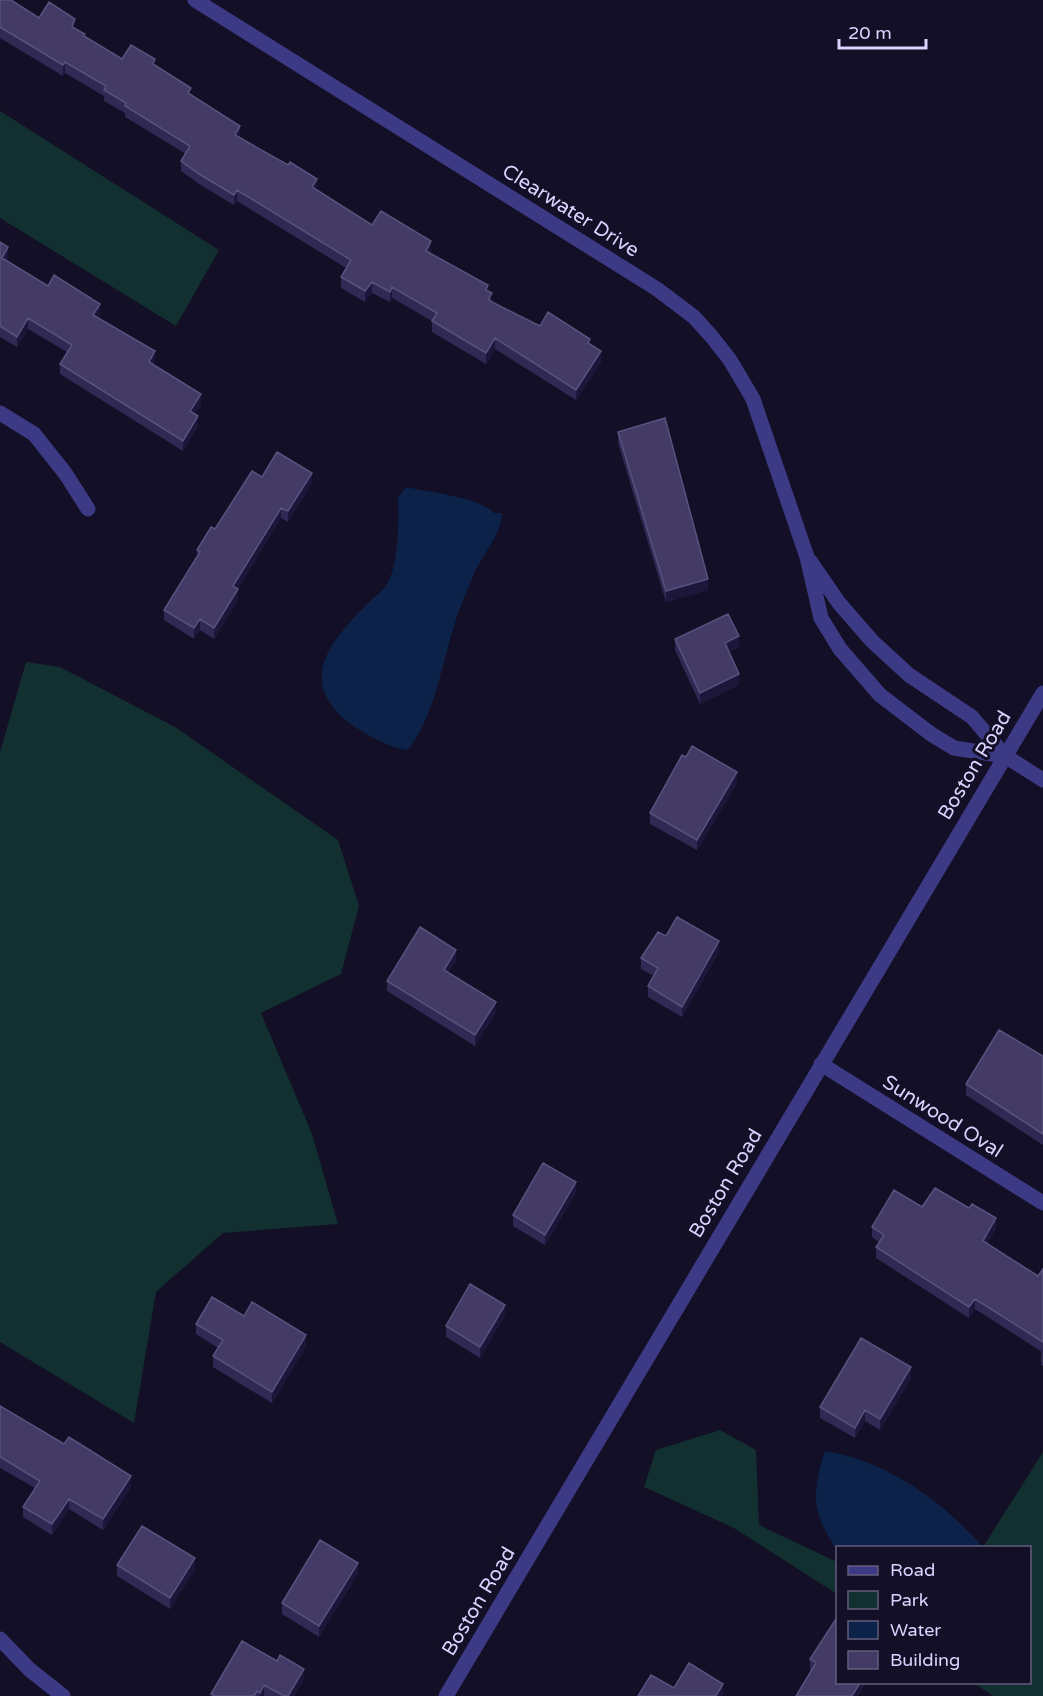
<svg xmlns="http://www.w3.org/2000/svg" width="1043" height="1696" viewBox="0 0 1043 1696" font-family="'Varela Round',sans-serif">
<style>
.green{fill:#12302f}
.water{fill:#0c2248}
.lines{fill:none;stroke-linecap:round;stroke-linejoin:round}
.minor{stroke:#3d3a85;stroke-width:15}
.wall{fill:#312854}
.shaded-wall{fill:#1d163a}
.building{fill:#433a66;stroke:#5a527e;stroke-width:1.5}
.labels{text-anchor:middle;stroke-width:6;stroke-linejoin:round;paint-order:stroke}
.street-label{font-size:20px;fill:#d9d4ff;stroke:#130f26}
</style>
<rect width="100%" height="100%" fill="#130f26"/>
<!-- green -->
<path class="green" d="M0,111L219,250L176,326L0,218Z
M26,662L60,667L175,727L338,840L359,906L341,974L261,1013L312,1134L338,1224L223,1233L156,1292L134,1423L0,1342V752Z
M720,1430L756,1450L759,1525L837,1562V1594L734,1528L644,1487L656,1450Z
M1043,1452V1696H993L974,1683L1030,1682V1548L983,1547Z"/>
<!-- water -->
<path class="water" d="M406,487C428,492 480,497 494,513H502C502,535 482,554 474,574C467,591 459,608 454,626C441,667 435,715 408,750C390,749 357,730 343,718C297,676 335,637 368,603C374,597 383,591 387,584C399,565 399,519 398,498Z
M825,1451C888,1461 942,1501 983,1547L838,1548L837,1550C812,1513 811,1494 825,1451Z"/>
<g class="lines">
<!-- minor -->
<path class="minor" d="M195,0L657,289L694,317L712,337L730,360L753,399L807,557L821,618L840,649L880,695L931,734L954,748L1005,756
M0,413L34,434L65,473L88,509
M810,561L839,603L872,641L909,675L972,717L1005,756L1043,780
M821,1064L1043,1203
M0,1639L30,1670L63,1696
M446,1696L1043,693"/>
</g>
<!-- wall -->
<path class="wall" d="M0,0L39,18L75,29L85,37L122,59L155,65L240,136L239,138L317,190L372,225L431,251L430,253L488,291L492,301L540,326L590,344L601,362L576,400L495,349L486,364L432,332V321L392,298L390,302L372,293L365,302L341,288V277L346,268L237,201L234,205L199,184L181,171V161L186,154L125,117V113L104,101V96L65,73L63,76L0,38Z
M0,242L8,258L6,261L48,286L100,314L98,318L155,362L153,365L201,405L195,414L198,426L183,451L60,374V364L67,352L28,329L17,347L0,337Z
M618,432L708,590L666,602L618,443Z
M262,477L312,483L288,522L281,518L238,589V600L214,639L200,630L194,639L164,620V610L197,557V550Z
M675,639L739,647L729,651L739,685L700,704L675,650Z
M737,783L697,850L650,824V813Z
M666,936L719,952L682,1017L648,997V986L654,976L641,969V958Z
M456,961L448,973L496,1012L475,1046L387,991V981Z
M1043,1056V1145L966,1095V1084Z
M576,1193L545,1245L513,1226V1215Z
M922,1207L996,1228L987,1244L1038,1276L1043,1269V1366L1041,1365V1354L1042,1352L975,1309L969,1318L876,1258V1247L879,1242L872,1237V1227Z
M505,1315L480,1358L446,1337V1326Z
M244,1316L306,1346L272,1403L213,1367V1356L218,1348L196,1334V1324Z
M911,1378L880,1430L865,1421L855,1438L820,1418V1407Z
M0,1406L131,1487L103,1530L69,1509L52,1535L23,1517V1507L35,1488L0,1468Z
M117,1565L195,1569L170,1609L117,1576Z
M358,1574L319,1637L282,1614V1603Z
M837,1620V1683H866L858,1696H796L811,1671L810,1670V1659Z
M304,1679L294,1696H211V1694Z"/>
<!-- shaded-wall -->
<path class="shaded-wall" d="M65,62V73L63,76V65Z
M240,126V136L235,146V135Z
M317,179V189L312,197V187Z
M237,190V201L234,205V195Z
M431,241V251L426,261V251Z
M8,247V258L2,269V258Z
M372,282V293L365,302V291Z
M392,287V298L390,302V292Z
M100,304V314L93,325V315Z
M28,318V329L17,347V337Z
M495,338V349L486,364V353Z
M155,351V362L149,373V362Z
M601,351V362L576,400V390Z
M201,394V405L190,422V411Z
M198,416V426L183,451V441Z
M312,473V483L288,522V511Z
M281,508V518L233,597V586Z
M708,579V590L666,602V591Z
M238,589V600L214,639V628Z
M200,619V630L194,639V628Z
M739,636V647L725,653V643Z
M739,674V685L700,704V693Z
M737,772V783L697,850V840Z
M719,941V952L682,1017V1007Z
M456,950V961L444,980V970Z
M496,1002V1012L475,1046V1035Z
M576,1182V1193L545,1245V1235Z
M996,1218V1228L983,1251V1241Z
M975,1299V1309L969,1318V1307Z
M505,1305V1315L480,1358V1347Z
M306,1335V1346L272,1403V1392Z
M911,1367V1378L880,1430V1419Z
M865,1410V1421L855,1438V1428Z
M131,1476V1487L103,1530V1519Z
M69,1499V1509L52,1535V1524Z
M195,1558V1569L170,1609V1598Z
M358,1563V1574L319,1637V1626Z
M304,1669V1679L294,1696H288Z
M860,1683H866L858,1696H852Z
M723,1684V1694L722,1696H716Z
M264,1685V1696H260V1693Z"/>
<!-- building -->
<path class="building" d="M0,0H11L39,18L49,2L75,19L72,27L85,34L84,36L122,59L131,45L155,59L153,64L191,88L188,93L240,126L235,135L288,165L290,162L317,179L312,187L372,225L381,211L431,241L426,251L488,285L486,290L492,293L488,300L540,326L548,312L590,339L588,343L601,351L576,390L495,338L486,353L432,321L437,313L392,287L390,292L372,282L365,291L341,277L351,260L237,190L234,195L199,174L181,161L190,146L125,106L126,103L104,90L106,86L65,62L63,65L0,27Z
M0,242L8,247L2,258L48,286L54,275L100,304L93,315L155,351L149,362L201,394L190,411L198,416L183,441L60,364L72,345L28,318L17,337L0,326Z
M665,418L708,579L666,591L618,432Z
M277,452L312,473L288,511L281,508L233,586L238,589L214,628L200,619L194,628L164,610L200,552L197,550L211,527L215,529L252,471L262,477Z
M728,614L739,636L725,643L739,674L700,693L675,639Z
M692,746L737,772L697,840L650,813L682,755L686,757Z
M677,917L719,941L682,1007L648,986L658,968L641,958L658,932L666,936Z
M420,927L456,950L444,970L496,1002L475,1035L387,981Z
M999,1030L1043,1056V1134L966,1084Z
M543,1163L576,1182L545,1235L513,1215Z
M935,1188L969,1208L972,1204L996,1218L983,1241L1038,1276L1043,1269V1342L975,1299L969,1307L876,1247L884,1235L872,1227L894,1190L922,1207Z
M470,1284L505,1305L480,1347L446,1326Z
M212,1297L244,1316L252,1302L306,1335L272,1392L213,1356L223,1340L196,1324Z
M861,1338L911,1367L880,1419L865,1410L855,1428L820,1407Z
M0,1406L64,1444L69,1437L131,1476L103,1519L69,1499L52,1524L23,1507L40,1481L0,1457Z
M142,1526L195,1558L170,1598L117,1565Z
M320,1540L358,1563L319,1626L282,1603Z
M836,1619L837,1620V1683H860L852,1696H796L816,1663L810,1659Z
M242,1641L277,1661L280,1655L304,1669L288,1696H284L264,1685L260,1693L257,1691L254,1696H215L211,1694Z
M689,1663L723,1684L716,1696H638L651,1675L674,1688Z"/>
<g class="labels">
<!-- street labels -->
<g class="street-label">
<text transform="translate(571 210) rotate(32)" y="7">Clearwater Drive</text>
<text transform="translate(974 765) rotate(-59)" y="7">Boston Road</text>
<text transform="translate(943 1116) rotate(32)" y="7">Sunwood Oval</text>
<text transform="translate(725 1183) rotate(-59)" y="7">Boston Road</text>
<text transform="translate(478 1601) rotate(-59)" y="7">Boston Road</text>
</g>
</g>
<!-- legend -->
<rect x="836" y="1546" width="195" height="138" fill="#130f26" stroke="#625e7d" stroke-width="1.5"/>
<rect x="848" y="1566" width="30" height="9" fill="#3d3a85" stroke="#625e7d" stroke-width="1.5"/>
<text x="890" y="1576" font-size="18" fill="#d9d4ff">Road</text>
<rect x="848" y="1591" width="30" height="18" fill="#12302f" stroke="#625e7d" stroke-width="1.5"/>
<text x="890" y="1606" font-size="18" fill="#d9d4ff">Park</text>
<rect x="848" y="1621" width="30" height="18" fill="#0c2248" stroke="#625e7d" stroke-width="1.5"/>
<text x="890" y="1636" font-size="18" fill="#d9d4ff">Water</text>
<rect x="848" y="1651" width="30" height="18" fill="#433a66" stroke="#625e7d" stroke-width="1.5"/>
<text x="890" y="1666" font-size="18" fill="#d9d4ff">Building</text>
<!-- scale -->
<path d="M839 39v9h87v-9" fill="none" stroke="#d9d4ff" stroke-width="3"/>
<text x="848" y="39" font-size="18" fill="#d9d4ff" stroke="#130f26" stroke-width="4.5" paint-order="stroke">20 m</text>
</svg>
